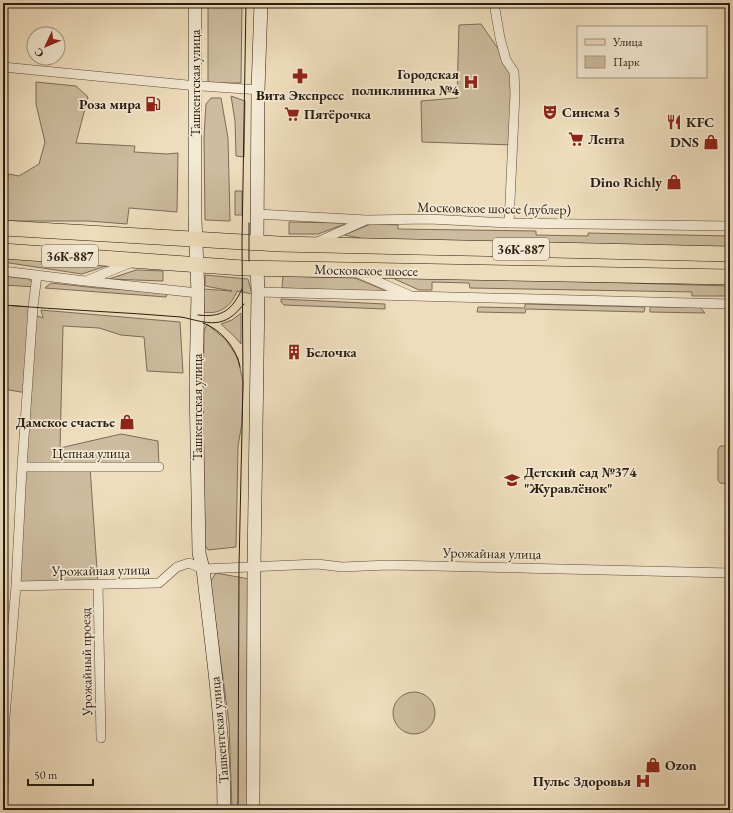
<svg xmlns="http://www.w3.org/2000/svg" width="733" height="813" viewBox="0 0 733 813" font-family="'EB Garamond',serif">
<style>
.green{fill:#cdbc9f;stroke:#7b6c58}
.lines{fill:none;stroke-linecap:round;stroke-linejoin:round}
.street-casing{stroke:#5a4c3b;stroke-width:10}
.secondary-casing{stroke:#291c10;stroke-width:14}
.primary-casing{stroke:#291c10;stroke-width:16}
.street{stroke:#f4e9d3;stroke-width:9}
.secondary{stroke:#f4e9d3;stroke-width:13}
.primary{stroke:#eeddbc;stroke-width:15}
.tram{stroke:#291c10;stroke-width:1}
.labels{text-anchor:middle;stroke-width:3.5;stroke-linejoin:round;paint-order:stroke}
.shield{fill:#f4e9d3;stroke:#665a4a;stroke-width:1}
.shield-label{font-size:13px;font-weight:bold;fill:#291c10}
.poi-label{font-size:14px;font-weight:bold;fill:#291c10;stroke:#f4e9d3;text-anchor:start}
.street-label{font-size:14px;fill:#291c10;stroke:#f4e9d3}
</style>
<rect width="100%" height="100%" fill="#eeddbc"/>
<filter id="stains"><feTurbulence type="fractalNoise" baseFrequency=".005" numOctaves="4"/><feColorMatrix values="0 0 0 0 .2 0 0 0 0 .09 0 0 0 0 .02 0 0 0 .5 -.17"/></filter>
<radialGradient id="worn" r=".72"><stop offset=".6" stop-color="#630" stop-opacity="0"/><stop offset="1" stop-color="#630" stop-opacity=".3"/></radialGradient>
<!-- green -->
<path class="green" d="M208,3H242L241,83H208Z
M481,24L506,60L515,81L513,145L422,142L421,101L457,98L459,25Z
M36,82L76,86L88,97L76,143L135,146L134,152L167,154L178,153L177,212L129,208L127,224L88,221H3V185L6,183L9,174L19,176L39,164L45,142L36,104Z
M231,96L245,101L244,157L236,156L235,121Z
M211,98H221L228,138L230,221L205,220L204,137L206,104Z
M235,191H242V215H235Z
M289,222L348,223L318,234H289Z
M371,224L398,225V229L536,231V235L588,236V233L730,236V247L365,239L344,235Z
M3,257L106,266L82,274L3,262Z
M136,270L163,271V281L109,279Z
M205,275L248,279L252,294L237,291C231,307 219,315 203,312V289L232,291L205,286Z
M3,276L29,279L35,287L3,285Z
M283,276L355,278L389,292L282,288Z
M388,276L730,286V296H692V292L470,288L469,283L432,282V290H419Z
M51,283L97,288L168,292L166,297L45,288Z
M281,299L385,304V309L284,305L281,302Z
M525,304L645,307L644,312L526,309L525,313L477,312L478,307L525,308Z
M3,305L33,307V314L43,318L41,310L180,322L183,373L147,371L144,337L121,335L99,328L63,326L60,448L121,434L158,441L159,467H90L98,584L16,586L27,393L3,389Z
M650,307H700L705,313L650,312Z
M241,313V344L234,336L221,324L232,320Z
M207,324L226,340L238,358L243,382L242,423L238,446L236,547L208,550L205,545L202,488L204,331Z
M720,446H730V484L720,483L718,480V450Z
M216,573L249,579V810H232L229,723L210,582Z
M393 713a21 21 0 1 1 42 0a21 21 0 1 1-42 0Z"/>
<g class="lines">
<!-- street casing -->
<g class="street-casing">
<path id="street" d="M495,9L500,38L506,60L514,72L515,94L509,223
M3,67L187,85L258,90
M257,214L367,220L429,219L509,223L730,226
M317,242L364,221
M3,271L85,281L198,293
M358,273L409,295
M86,281L132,262
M258,292L730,304
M22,467H159
M98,584L101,738
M16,586L159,583L177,567L189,563L203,569L317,564L342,567L389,565L478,567L730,573
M3,800L5,717L16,586L22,467L33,307L37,275"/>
</g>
<!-- secondary casing -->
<g class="secondary-casing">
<path id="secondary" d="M195,3V219L198,293L196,382L199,553L203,569C212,649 224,729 224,810
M257,243L258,90L261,3
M253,810L254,566L258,292L257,268"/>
</g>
<!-- primary casing -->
<g class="primary-casing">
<path id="primary" d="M3,228L279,244L730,254
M3,251L243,268L730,277"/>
</g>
<!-- street -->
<use href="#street" class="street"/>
<!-- secondary -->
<use href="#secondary" class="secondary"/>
<!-- primary -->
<use href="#primary" class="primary"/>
<!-- tram -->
<path class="tram" d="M249,261V223
M3,305C62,310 122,312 181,317C193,319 210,326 223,321C232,318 238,311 244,304
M198,315C222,318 232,310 242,289
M203,323C222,330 236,348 240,367
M238,810L239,567L243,382L242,242L246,3"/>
</g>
<!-- icons -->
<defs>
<g id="pharmacy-bare" transform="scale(1.2)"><path d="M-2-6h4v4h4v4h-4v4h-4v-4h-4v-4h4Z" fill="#8f2418" stroke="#f4e9d3" stroke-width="2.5" paint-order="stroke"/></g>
<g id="hospital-bare" transform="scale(1.2)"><path d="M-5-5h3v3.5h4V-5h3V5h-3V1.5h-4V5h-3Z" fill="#8f2418" stroke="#f4e9d3" stroke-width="2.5" paint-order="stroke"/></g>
<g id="fuel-bare" transform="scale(1.2)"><path d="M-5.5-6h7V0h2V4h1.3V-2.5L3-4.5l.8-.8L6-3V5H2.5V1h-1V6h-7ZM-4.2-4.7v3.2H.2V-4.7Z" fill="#8f2418" stroke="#f4e9d3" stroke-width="2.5" paint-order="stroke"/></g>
<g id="theatre-bare" transform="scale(1.2)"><path d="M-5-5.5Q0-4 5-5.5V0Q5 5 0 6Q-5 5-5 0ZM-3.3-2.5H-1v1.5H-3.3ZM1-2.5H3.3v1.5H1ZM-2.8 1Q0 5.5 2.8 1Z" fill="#8f2418" stroke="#f4e9d3" stroke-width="2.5" paint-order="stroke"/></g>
<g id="supermarket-bare" transform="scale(1.2)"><path d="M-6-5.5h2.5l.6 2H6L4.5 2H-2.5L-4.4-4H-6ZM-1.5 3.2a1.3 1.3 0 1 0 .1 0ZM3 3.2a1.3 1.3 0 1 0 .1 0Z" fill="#8f2418" stroke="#f4e9d3" stroke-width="2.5" paint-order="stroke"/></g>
<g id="restaurant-bare" transform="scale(1.2)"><path d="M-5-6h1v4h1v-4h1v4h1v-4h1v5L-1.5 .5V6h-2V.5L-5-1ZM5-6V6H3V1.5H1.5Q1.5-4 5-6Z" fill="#8f2418" stroke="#f4e9d3" stroke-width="2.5" paint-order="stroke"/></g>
<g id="shop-bare" transform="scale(1.2)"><path d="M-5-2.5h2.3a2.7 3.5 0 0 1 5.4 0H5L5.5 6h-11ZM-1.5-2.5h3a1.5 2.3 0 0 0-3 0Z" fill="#8f2418" stroke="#f4e9d3" stroke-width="2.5" paint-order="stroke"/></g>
<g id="building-bare" transform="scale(1.2)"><path d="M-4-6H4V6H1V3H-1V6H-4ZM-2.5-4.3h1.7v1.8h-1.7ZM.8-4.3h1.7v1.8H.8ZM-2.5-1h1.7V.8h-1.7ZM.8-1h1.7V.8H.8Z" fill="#8f2418" stroke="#f4e9d3" stroke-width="2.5" paint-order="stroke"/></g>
<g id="school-bare" transform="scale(1.2)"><path d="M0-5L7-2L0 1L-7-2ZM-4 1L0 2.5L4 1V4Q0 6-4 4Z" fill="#8f2418" stroke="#f4e9d3" stroke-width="2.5" paint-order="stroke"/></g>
</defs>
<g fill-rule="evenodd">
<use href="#pharmacy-bare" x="300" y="76"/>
<use href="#hospital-bare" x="471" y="82"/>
<use href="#fuel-bare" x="153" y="104"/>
<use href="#theatre-bare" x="550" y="112"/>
<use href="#supermarket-bare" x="292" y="114"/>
<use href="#restaurant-bare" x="674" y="122"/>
<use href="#supermarket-bare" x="576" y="139"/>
<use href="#shop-bare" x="711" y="142"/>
<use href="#shop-bare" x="674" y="182"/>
<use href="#building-bare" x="294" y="352"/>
<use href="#shop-bare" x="127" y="422"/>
<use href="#school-bare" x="512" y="480"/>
<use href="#shop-bare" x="653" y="765"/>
<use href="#hospital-bare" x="643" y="781"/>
</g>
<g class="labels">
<!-- shield labels -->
<g class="shield">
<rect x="493" y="238" width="56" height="22" rx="3"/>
<rect x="42" y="245" width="56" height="22" rx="3"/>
</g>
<g class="shield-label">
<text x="521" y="254">36К-887</text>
<text x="70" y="261">36К-887</text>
</g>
<!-- poi labels -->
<g class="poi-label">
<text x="459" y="79" text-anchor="end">Городская<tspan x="459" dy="16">поликлиника №4</tspan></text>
<text x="300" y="100" text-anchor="middle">Вита Экспресс</text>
<text x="141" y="109" text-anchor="end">Роза мира</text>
<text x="562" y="117">Синема 5</text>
<text x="304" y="119">Пятёрочка</text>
<text x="686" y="127">KFC</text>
<text x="588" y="144">Лента</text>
<text x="699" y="147" text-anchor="end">DNS</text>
<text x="662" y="187" text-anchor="end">Dino Richly</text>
<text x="306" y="357">Белочка</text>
<text x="115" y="427" text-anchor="end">Дамское счастье</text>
<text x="524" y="477">Детский сад №374<tspan x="524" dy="16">"Журавлёнок"</tspan></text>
<text x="665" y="770">Ozon</text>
<text x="631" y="786" text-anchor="end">Пульс Здоровья</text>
</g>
<!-- street labels -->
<g class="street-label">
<text transform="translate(195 83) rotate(-90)" y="5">Ташкентская улица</text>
<text transform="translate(494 208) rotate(1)" y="5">Московское шоссе (дублер)</text>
<text transform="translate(366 270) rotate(1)" y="5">Московское шоссе</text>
<text transform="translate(197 407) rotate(-90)" y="5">Ташкентская улица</text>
<text x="91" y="458">Цепная улица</text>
<text transform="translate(492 553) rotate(1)" y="5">Урожайная улица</text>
<text transform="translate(101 570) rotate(-1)" y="5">Урожайная улица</text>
<text transform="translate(86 662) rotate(-91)" y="5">Урожайный проезд</text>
<text transform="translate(219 730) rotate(-95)" y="5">Ташкентская улица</text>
</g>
</g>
<!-- margin -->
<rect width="733" height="813" fill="none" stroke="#eeddbc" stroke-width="16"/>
<rect x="4" y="4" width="725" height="805" fill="none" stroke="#291c10" stroke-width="2"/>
<rect x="8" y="8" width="717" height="797" fill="none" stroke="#291c10"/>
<!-- legend -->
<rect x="577" y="26" width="130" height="52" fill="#f4e9d3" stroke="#a39785"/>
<rect x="585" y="39" width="20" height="6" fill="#eeddbc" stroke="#a39785"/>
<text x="613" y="46" font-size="12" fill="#291c10">Улица</text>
<rect x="585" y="56" width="20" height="12" fill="#cdbc9f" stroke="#a39785"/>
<text x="613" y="66" font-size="12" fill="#291c10">Парк</text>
<!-- north arrow -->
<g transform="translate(46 46) rotate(226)"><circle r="19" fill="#f4e9d3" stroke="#a39785"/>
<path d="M0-3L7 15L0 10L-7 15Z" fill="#8f2418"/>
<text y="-6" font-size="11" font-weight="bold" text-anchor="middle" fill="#291c10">С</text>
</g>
<!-- scale -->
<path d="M28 779v6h65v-6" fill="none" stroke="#291c10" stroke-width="2"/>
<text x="34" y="779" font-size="12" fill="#291c10" stroke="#f4e9d3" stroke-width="3" paint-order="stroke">50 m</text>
<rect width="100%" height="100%" filter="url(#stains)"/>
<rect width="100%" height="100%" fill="url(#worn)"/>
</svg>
